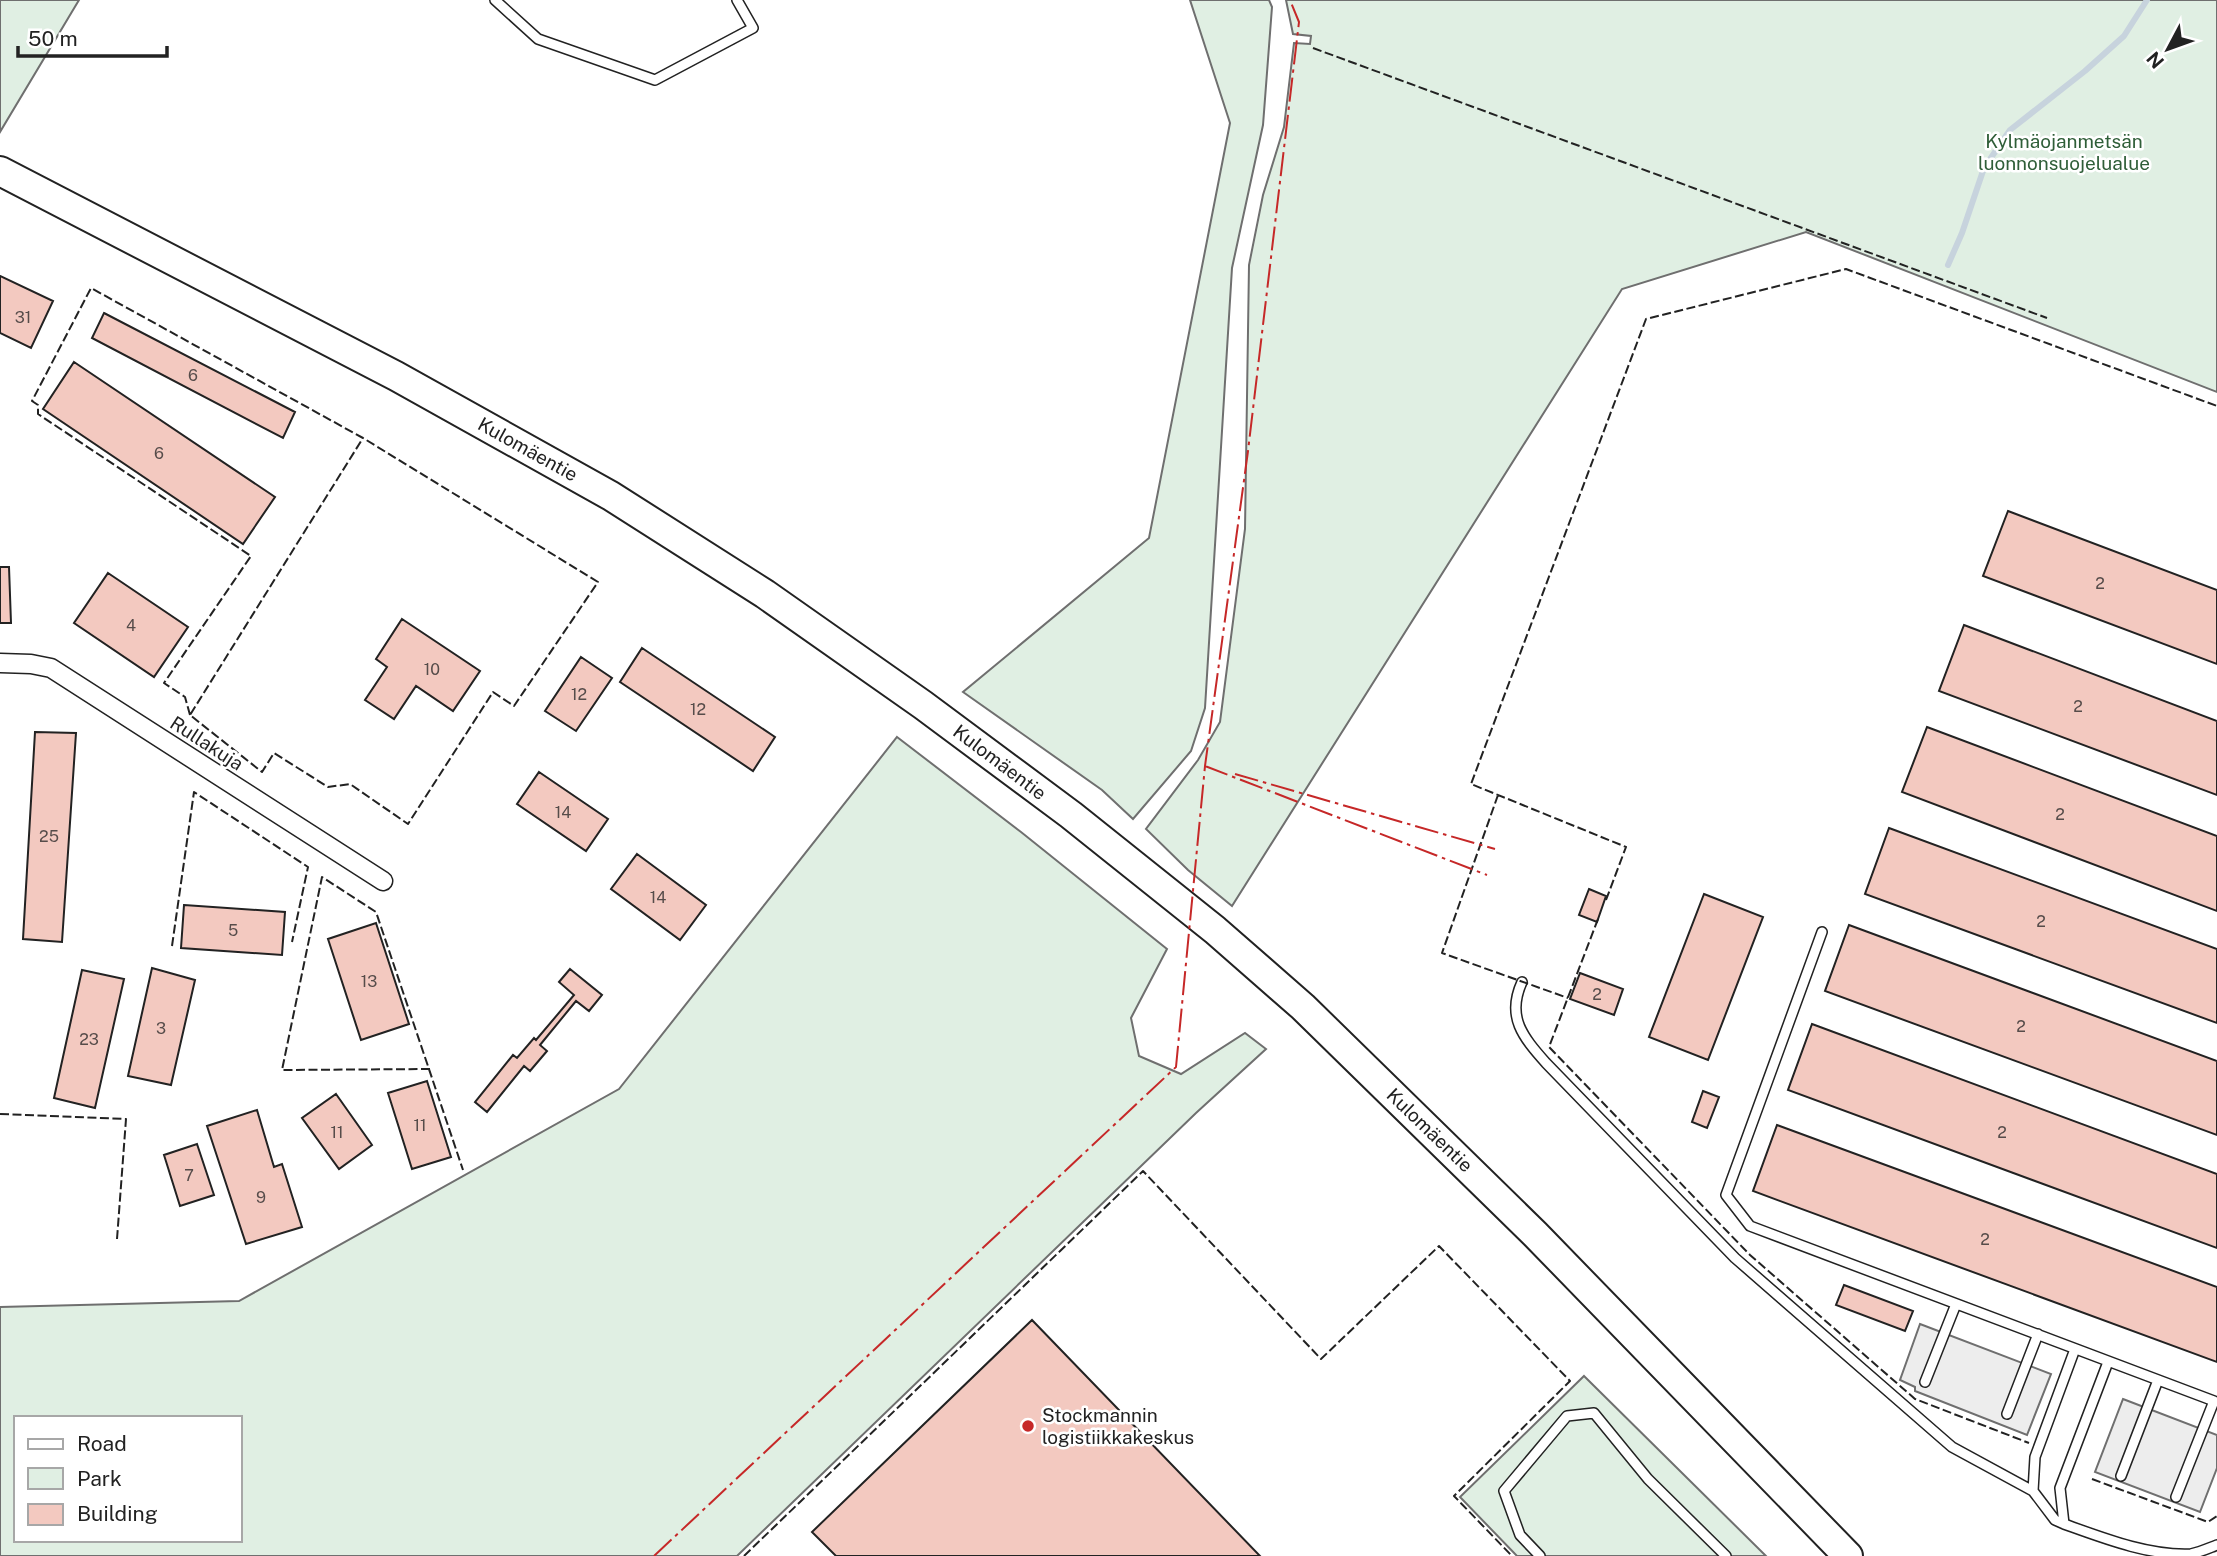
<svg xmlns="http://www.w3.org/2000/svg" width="2217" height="1556" viewBox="0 0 2217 1556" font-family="'Public Sans',sans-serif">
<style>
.green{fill:#e0efe3;stroke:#6f6f6f;stroke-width:2;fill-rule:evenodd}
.parking{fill:#ededed;stroke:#6f6f6f;stroke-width:2}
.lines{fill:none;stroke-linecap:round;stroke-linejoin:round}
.stream{stroke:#c7d3dd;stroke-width:6}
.building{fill:#f3c9c0;stroke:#222;stroke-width:2}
.lane-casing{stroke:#222;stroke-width:12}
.street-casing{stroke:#222;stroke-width:21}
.primary-casing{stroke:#222;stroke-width:32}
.lane{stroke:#fff;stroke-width:9}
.street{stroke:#fff;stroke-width:18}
.primary{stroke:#fff;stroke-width:28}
.fence{stroke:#222;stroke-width:2;stroke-dasharray:9 3.5;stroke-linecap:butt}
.power{stroke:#c62828;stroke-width:2;stroke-dasharray:24 5 3.5 5;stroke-linecap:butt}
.poi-dot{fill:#c62828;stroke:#fff;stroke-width:2.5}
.labels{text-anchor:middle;stroke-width:5;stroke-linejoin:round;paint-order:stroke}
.number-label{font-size:16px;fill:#564c4a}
.park-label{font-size:19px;fill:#2f5e38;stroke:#fff}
.street-label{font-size:19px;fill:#222;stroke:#fff}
.poi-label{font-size:19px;fill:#222;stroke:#fff;text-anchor:start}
</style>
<rect width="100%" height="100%" fill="#fff"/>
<!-- green -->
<path class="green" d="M0,0H79L0,132Z
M1190,0H1269L1272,7L1263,125L1232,268L1205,708L1191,751L1133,819L1102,790L963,692L1149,538L1230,123Z
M1286,0H2217V392L1806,232L1622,289L1232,906L1188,870L1146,829L1198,760L1220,722L1245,529L1249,265L1263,195L1284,127L1294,43L1310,44L1311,36L1293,34Z
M897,737L1021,832L1167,949L1131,1018L1139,1056L1181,1074L1245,1033L1266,1049L1196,1113L737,1556H0V1307L239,1301L619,1089ZM16,1418H240V1540H16Z
M1584,1376L1766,1556H1517L1460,1497Z"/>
<!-- parking -->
<path class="parking" d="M1920,1324L2051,1374L2027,1435L1915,1391V1387L1900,1380Z
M2123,1399L2217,1435V1468L2200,1512L2095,1472Z"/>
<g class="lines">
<!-- stream -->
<path class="stream" d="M1948,265L1962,233L1984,168L2010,130L2085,71L2124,36L2147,0"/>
</g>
<!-- building -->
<path class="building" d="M0,276L53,301L31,348L0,333Z
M104,313L295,412L283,438L92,338Z
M74,362L275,497L243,544L43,409Z
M2008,511L2217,590V664L1983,576Z
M0,567H9L11,623H0Z
M108,573L188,627L154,677L74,623Z
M402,619L480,671L453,711L416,686L394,719L365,700L387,667L376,659Z
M1964,625L2217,721V795L1939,691Z
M642,648L775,737L753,771L620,682Z
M581,657L612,678L576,731L545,711Z
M1927,727L2217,836V911L1902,792Z
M35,732L76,733L62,942L23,939Z
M539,772L608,819L586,851L517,804Z
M1889,828L2217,949V1023L1865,894Z
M637,854L706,905L680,940L611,889Z
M1589,889L1606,896L1597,922L1579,915Z
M1704,894L1763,917L1708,1060L1649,1037Z
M184,905L285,912L282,955L181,948Z
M376,923L409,1024L361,1040L328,939Z
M1849,925L2217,1061V1135L1825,991Z
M152,968L195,980L171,1085L128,1076Z
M570,969L602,995L589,1011L576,1001L540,1045L547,1051L530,1071L524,1066L487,1112L475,1102L513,1055L517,1058L534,1038L536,1040L574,995L559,982Z
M82,970L124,979L95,1108L54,1098Z
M1580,973L1623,989L1614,1015L1570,999Z
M1812,1024L2217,1174V1248L1788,1090Z
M427,1081L451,1157L412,1169L388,1093Z
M1703,1091L1719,1097L1707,1128L1692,1122Z
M336,1094L372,1145L339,1169L302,1118Z
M257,1110L274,1167L282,1164L302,1227L246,1244L207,1126Z
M1777,1125L2217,1287V1362L1753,1191Z
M197,1144L214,1195L180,1206L164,1155Z
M1844,1285L1913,1311L1905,1331L1836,1305Z
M1032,1320L1260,1556H836L812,1532Z"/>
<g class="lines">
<!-- lane casing -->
<g class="lane-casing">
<path id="lane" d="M495,0L538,39L655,80L753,28L737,0
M1822,932L1726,1195L1750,1226L2214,1401L2176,1497
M1522,982C1506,1017 1523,1037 1546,1063L1735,1258L1952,1447L2033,1491L2055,1520L2064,1524C2103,1538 2149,1556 2191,1554C2200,1552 2209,1548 2217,1545
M1925,1382L1956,1304
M2007,1414L2038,1334
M2121,1476L2158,1380
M2033,1491L2035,1457L2075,1349
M2064,1524L2060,1488L2108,1362
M1540,1556L1520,1535L1504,1491L1567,1416L1594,1413L1648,1479L1726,1556"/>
</g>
<!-- street casing -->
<g class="street-casing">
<path id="street" d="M0,663L31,664L51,668L383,881"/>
</g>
<!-- primary casing -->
<g class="primary-casing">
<path id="primary" d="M0,171L396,376L611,496L765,594L923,705L1071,815L1215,930L1303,1007L1535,1234L1848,1556"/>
</g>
<!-- lane -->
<use href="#lane" class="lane"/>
<!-- street -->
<use href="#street" class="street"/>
<!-- primary -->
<use href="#primary" class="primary"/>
<!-- fence -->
<path class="fence" d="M1313,48L2047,318
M190,715L185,697L164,683L251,556L38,414V405L32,401L91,288L363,438L598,582L514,706L493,692L408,824L350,784L328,787L274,753L262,772L190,715L363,438
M1498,795L1442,953L1568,998
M1606,900L1626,847L1471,784L1646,319L1846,269L2217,406
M1598,919L1549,1047L1750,1255L1915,1399L2029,1443
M172,946L194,792L308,867L292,942
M430,1069L282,1070L322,877L376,912L463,1170
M0,1114L126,1119L117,1239
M2092,1479L2208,1522L2217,1516
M744,1556L1143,1171L1321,1359L1439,1246L1570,1381L1454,1496L1512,1556"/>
<!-- power -->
<path class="power" d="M1205,766L1487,875
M1235,774L1495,849
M654,1556L1176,1067L1205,766L1248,451L1299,22L1290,0"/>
</g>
<!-- markers -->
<circle class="poi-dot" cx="1028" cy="1426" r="7"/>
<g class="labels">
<!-- number labels -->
<g class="number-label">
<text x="23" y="323">31</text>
<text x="193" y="381">6</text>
<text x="159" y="459">6</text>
<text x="2100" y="589">2</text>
<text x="131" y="631">4</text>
<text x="432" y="675">10</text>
<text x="579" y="700">12</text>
<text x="2078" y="712">2</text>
<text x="698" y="715">12</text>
<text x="563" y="818">14</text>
<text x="2060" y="820">2</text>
<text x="49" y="842">25</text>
<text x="658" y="903">14</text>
<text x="2041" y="927">2</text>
<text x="233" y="936">5</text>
<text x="369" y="987">13</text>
<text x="1597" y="1000">2</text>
<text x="2021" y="1032">2</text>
<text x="161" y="1034">3</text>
<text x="89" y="1045">23</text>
<text x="420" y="1131">11</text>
<text x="337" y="1138">11</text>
<text x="2002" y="1138">2</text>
<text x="189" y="1181">7</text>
<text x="261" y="1203">9</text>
<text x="1985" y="1245">2</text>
</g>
<!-- park labels -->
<g class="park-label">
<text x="2064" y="148">Kylmäojanmetsän<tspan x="2064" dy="22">luonnonsuojelualue</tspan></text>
</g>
<!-- street labels -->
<g class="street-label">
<text transform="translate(528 449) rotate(29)" y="7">Kulomäentie</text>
<text transform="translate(207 743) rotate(33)" y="7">Rullakuja</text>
<text transform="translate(1000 762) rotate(37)" y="7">Kulomäentie</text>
<text transform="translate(1430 1130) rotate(44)" y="7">Kulomäentie</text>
</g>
<!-- poi labels -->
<g class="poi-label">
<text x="1042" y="1422">Stockmannin<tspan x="1042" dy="22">logistiikkakeskus</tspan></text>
</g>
</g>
<!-- legend -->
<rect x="14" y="1416" width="228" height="126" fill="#ffffff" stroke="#a7a7a7" stroke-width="2"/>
<rect x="28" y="1439" width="35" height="10" fill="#ffffff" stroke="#a7a7a7" stroke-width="2"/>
<text x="77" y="1451" font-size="21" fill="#222222">Road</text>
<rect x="28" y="1468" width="35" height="21" fill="#e0efe3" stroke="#a7a7a7" stroke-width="2"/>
<text x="77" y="1486" font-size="21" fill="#222222">Park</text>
<rect x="28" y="1504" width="35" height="21" fill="#f3c9c0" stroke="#a7a7a7" stroke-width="2"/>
<text x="77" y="1521" font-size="21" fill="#222222">Building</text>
<!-- north arrow -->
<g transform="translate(2168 49) rotate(229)" stroke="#ffffff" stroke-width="5" paint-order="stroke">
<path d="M0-5L12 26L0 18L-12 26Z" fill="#222222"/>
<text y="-10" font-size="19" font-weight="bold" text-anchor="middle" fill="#222222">N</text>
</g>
<!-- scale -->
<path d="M18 46v10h149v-10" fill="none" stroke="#222222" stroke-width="3.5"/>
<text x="28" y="46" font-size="21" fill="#222222" stroke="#ffffff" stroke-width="5" paint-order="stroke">50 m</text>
</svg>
